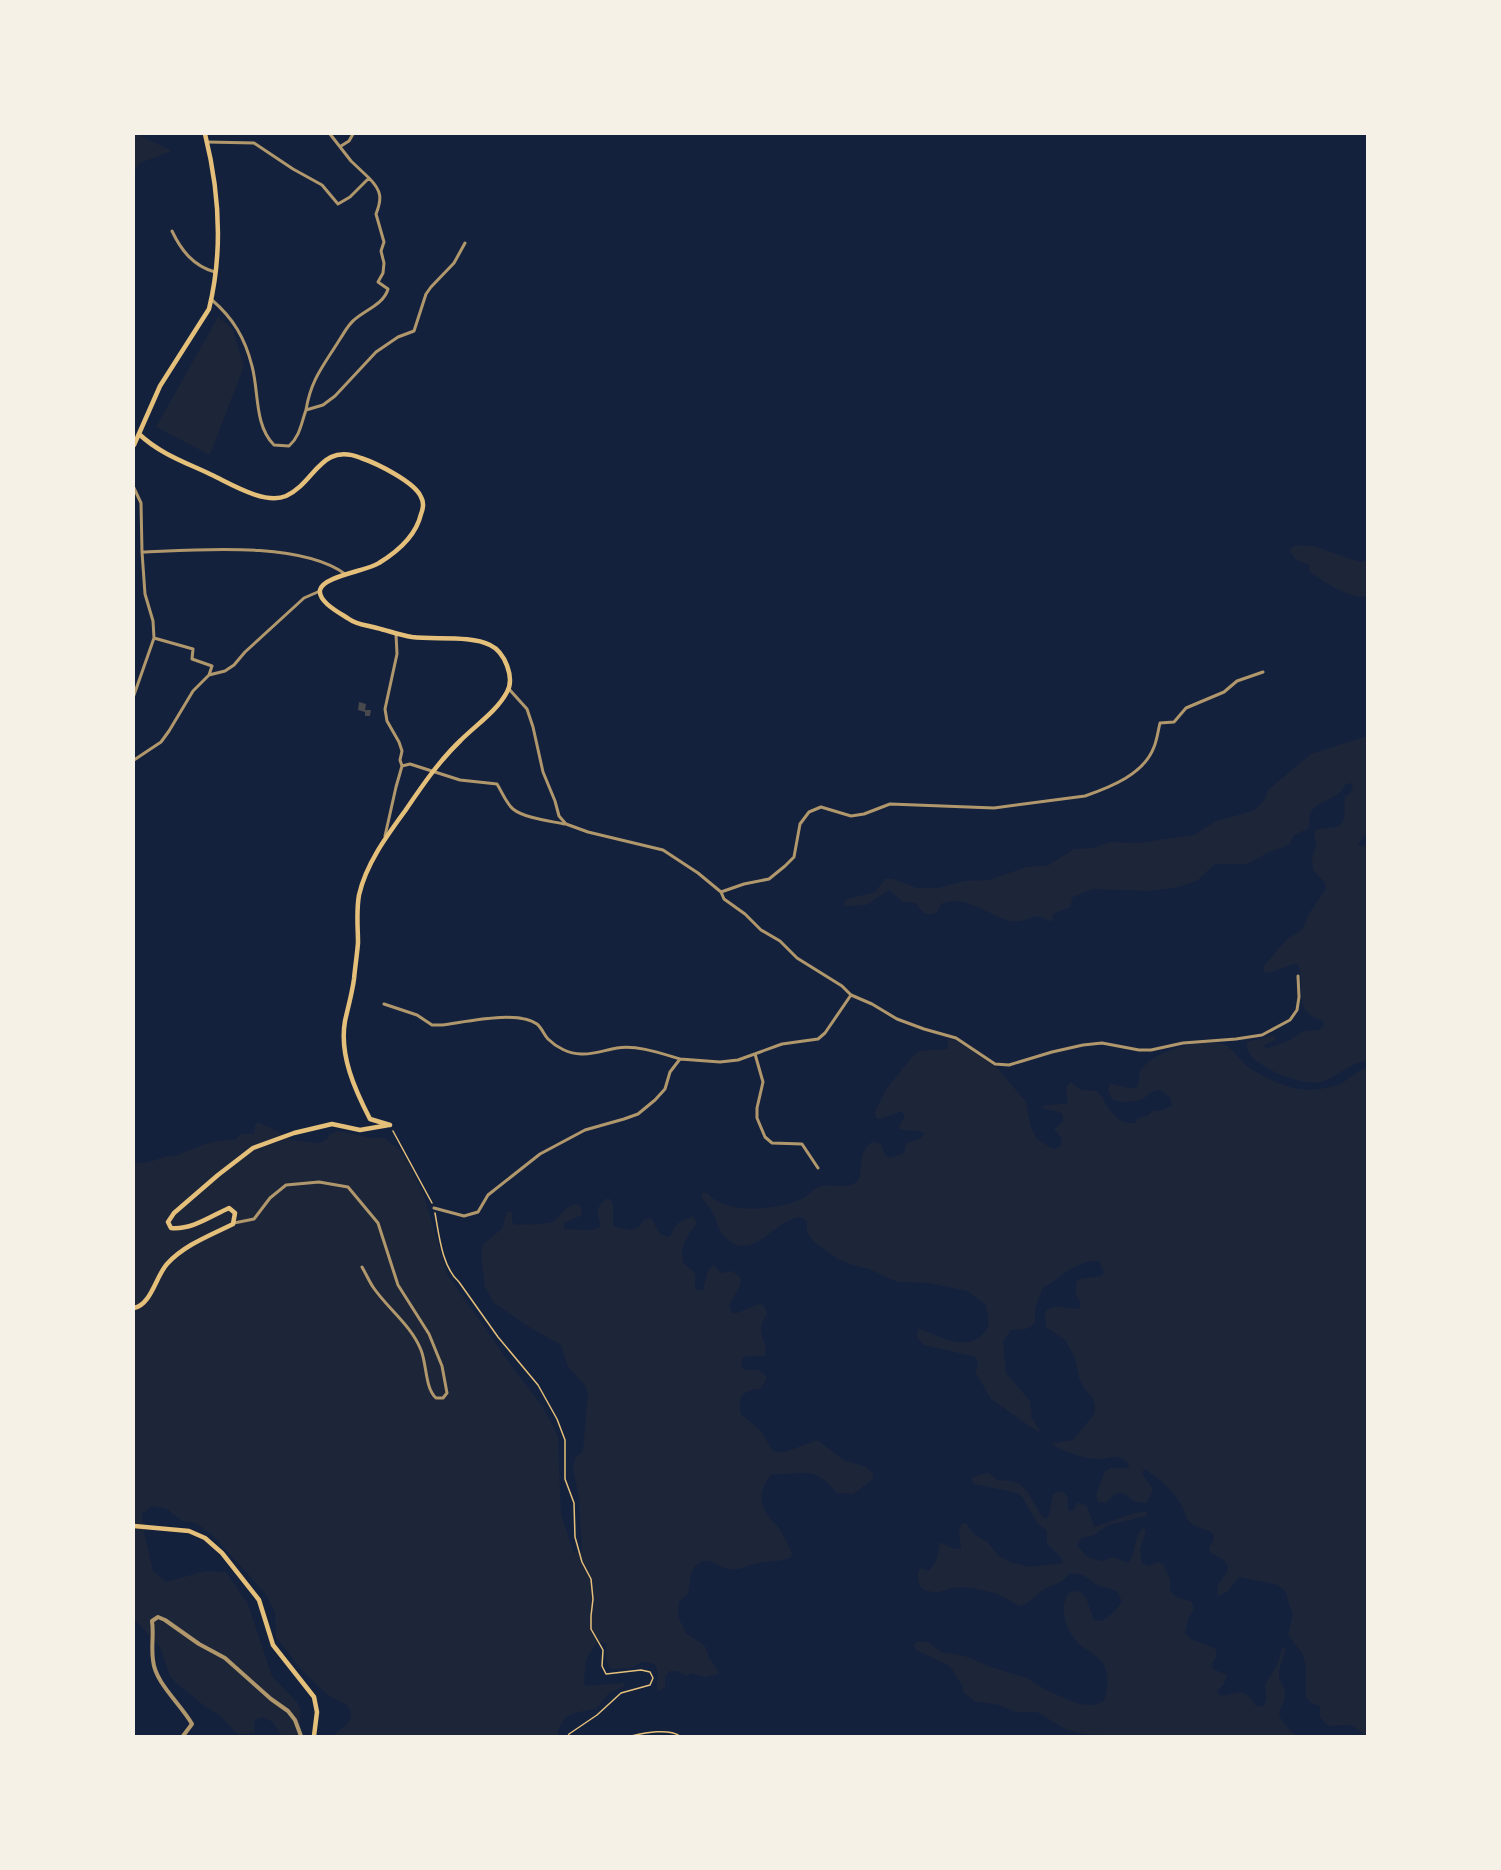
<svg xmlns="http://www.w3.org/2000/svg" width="1501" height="1870" viewBox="0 0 1501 1870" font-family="'Titillium Web',sans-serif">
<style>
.green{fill:#1d2539}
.building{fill:#48494c}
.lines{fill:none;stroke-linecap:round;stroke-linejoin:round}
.path{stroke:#e5c07b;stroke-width:1.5}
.minor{stroke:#b1986c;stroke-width:3}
.tertiary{stroke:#b1986c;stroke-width:4}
.secondary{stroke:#e5c07b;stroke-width:4.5}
</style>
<rect width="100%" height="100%" fill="#14213d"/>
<!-- green -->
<path class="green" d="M134,134H137L172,151L140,163L134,171Z
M218,317L232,328L244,366L210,455L156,427Z
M1296,545L1313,546L1360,562L1367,560V597C1345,597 1328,584 1310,572L1309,565C1300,561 1292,560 1290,549Z
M1367,736V833L1358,844L1363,847L1367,842V1061C1350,1062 1338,1077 1321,1082C1303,1087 1241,1064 1247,1042L1275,1035V1040L1264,1045L1266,1049L1290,1040L1303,1031L1319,1030L1324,1024L1322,1020C1291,1014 1307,984 1298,965L1294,964L1268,973L1264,972L1263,967L1287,939L1302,930L1309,914L1326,888L1325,883L1313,870L1312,858L1316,846L1314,831C1324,825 1341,832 1344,818C1345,811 1344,804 1345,797L1351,792L1353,786L1351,783L1345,785C1339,799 1323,799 1313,809C1307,815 1311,822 1308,829L1294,835L1289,844L1284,847L1269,852L1247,864H1215L1198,880L1179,887L1149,891L1093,889L1073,897L1070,907L1053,914L1052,922L1038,916C1028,918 1021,923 1010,921C988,915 962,893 941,904L937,912C926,918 921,911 916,903L903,902L889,890L866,905L845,906L844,903L847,899L875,892L885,879H893L917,888H938L964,881L989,880L1027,867L1049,865L1074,849L1093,848L1111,842L1137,843L1194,835L1216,821L1253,811L1263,802L1268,790L1275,784L1311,754Z
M948,1039L956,1041L971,1050L998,1069L1026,1102L1031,1128L1037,1139L1053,1149L1061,1146L1062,1139L1054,1129L1063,1121V1115C1056,1108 1046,1112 1041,1106L1068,1103L1066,1088L1070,1082C1074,1084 1077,1088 1082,1090C1086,1092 1092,1089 1096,1091C1105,1094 1110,1126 1135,1123L1138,1118L1149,1115L1152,1111L1163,1110L1172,1105L1170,1097L1160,1090C1153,1090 1152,1092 1147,1096C1138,1103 1123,1103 1113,1100L1108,1091L1110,1084H1112L1129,1088L1137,1087C1140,1082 1138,1076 1141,1070C1153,1051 1205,1036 1225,1045C1235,1050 1240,1061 1248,1067C1262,1076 1283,1087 1299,1089C1310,1091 1330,1088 1340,1084C1350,1079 1356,1071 1367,1068V1736L1351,1725L1329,1726L1326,1724L1320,1717V1706L1311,1703L1306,1697V1665L1302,1653L1288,1635L1293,1613L1289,1605L1286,1592L1278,1585L1239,1577L1227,1592L1218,1596L1217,1586L1227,1572L1228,1566L1224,1560L1210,1552L1209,1548L1214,1539L1213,1534C1205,1527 1196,1530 1189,1521C1185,1518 1185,1513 1183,1508C1175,1492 1160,1478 1144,1469L1142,1474L1153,1489L1147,1503C1129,1503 1134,1497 1120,1493L1114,1495L1106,1503L1098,1502L1096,1495L1105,1471L1111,1468H1127L1129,1467L1128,1463C1117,1452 1109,1460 1096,1459C1083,1458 1064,1452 1053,1445V1443L1073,1440L1095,1413V1406L1093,1399L1085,1389L1079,1378L1075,1358L1065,1340L1046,1327L1045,1312C1056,1300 1067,1312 1080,1308V1301L1075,1293L1077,1281L1080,1279L1101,1276L1104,1272L1099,1261C1073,1261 1063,1277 1043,1288L1035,1308V1322L1033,1325L1025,1329L1011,1330L1003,1342L1006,1373L1030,1401L1032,1419L1040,1430L1038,1432L991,1399L975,1372C978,1367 979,1362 975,1357L924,1345L917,1337L918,1329H920C944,1338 973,1356 989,1325L986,1305L967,1291L929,1283L897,1282L869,1269L853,1265L838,1259L813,1241L807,1232V1221L801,1217C775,1218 753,1264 726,1238C719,1232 717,1222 713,1213C710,1208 706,1203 702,1198V1193H707C727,1216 778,1210 804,1198C809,1195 813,1189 819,1187C830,1182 844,1190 855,1183C867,1174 854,1155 872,1142L881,1144L885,1155L890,1158L904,1153L906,1143L921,1138L924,1133C915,1128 907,1133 899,1128L900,1124L905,1117L902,1111L880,1119L876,1118L875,1112L887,1088L913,1056L919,1051L948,1049Z
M258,1122L287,1136L291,1140L320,1143L327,1139L330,1134L338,1131L372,1138H384L399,1149L406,1159L424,1195L447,1274L513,1368L543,1407L558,1436L561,1514L574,1553L582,1551L579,1499L573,1468L576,1456L581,1454L583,1450L588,1393L584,1384L568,1367L561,1345L531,1328L494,1303L485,1287L481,1256L483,1244L502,1229L507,1211L512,1212V1222L516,1225C524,1224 549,1225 554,1221C564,1213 561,1209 576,1204L581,1207L582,1215L564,1223V1229L593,1230L600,1227C600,1213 592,1210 606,1199H610L613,1204V1226L630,1230L638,1228L644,1220L651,1218L660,1234L669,1237L678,1223L693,1216L697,1223C687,1236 678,1248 684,1264C699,1276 695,1270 695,1289L703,1290L708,1270L714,1265L721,1273L732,1271L741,1278L740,1286L729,1305L732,1313H737L759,1304L763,1305L767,1312C766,1319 760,1323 761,1331C762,1341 768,1347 765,1356H747L742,1359L741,1366L745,1370H758L766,1376V1380L760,1389C743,1390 737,1397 741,1414L763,1433L770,1447L775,1452H785L817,1440L844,1460L866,1467L873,1473V1479L853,1494L837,1493C813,1464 804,1475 772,1474C760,1486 758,1503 769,1517C772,1521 776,1524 779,1528C784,1536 788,1545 792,1553L791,1557C781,1562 770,1561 759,1563C746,1565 741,1571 728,1569C717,1568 710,1555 698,1564C688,1571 691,1583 688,1594L679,1602L678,1616L686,1633L705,1646L709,1658L718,1670V1674L706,1677L691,1673L686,1676L677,1671H670L665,1676V1687L658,1691C654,1682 662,1672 654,1664L643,1662L631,1668L610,1669L607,1661L606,1643L597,1642L586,1660L584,1683L586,1686L624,1683L625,1686L609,1693L596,1709C573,1714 564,1710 557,1736H333L346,1725L351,1718V1712L347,1705L331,1697L321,1689L301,1669L276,1637L275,1612L265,1593L214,1537L196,1523L182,1521L167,1509L152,1506L142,1514L145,1537L153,1571L166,1582L205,1571L226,1572L248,1604L272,1676L297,1702L300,1709V1736H282L273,1722L262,1717L255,1720L254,1733L239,1734L235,1732L220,1716L202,1704L175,1682L170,1676L160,1647L134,1619V1162C145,1165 151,1161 161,1158C167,1155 174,1157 180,1154C199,1146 214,1139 235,1140L241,1134H254L255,1125Z
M986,1473H989L997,1480C1002,1481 1007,1480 1011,1481C1031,1485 1032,1507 1045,1519L1049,1516L1053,1494L1061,1491C1071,1495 1066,1504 1069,1511L1074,1510L1077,1503H1081L1087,1506L1094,1527L1135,1513L1147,1512L1146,1516L1108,1525L1094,1535L1081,1538L1077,1545L1087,1557L1102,1561L1114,1557L1128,1563C1137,1554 1132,1539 1143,1528L1146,1530L1140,1550L1142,1563L1149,1566L1158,1562L1163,1564L1170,1579V1591L1177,1597L1192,1602L1194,1609L1189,1617L1185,1633L1191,1639L1216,1649V1657L1212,1663L1213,1669L1227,1675L1224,1684L1217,1691L1221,1696C1239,1694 1243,1685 1255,1705L1260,1707L1264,1706L1266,1698L1265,1685L1278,1663L1282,1649L1286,1646C1285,1656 1279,1665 1279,1675C1279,1682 1285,1686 1285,1693C1285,1708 1273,1710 1284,1723C1289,1729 1291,1733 1298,1736H1115L1085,1734L1067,1730L1037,1712H1015L999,1705L974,1701L963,1692V1687L950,1666L916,1650L914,1644L918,1641L928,1642L941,1652L965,1656L991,1667L1027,1678L1048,1691L1079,1704L1095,1705L1104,1701C1109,1686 1110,1668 1097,1657C1092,1652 1084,1649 1078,1643C1066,1630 1057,1607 1070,1592L1080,1591L1086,1598L1094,1620L1102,1621L1114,1612L1122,1602L1118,1592L1114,1590L1099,1586L1083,1575L1071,1573L1061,1582L1044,1589L1026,1604L1020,1606C1011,1602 1003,1596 994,1593C989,1591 966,1587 961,1587C949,1587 939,1595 928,1591C918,1589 918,1580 918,1572L921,1568L929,1571C938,1562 938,1552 940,1542L954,1549H961L959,1530L962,1524L966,1523L974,1534L987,1542L1000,1557L1010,1562L1029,1567L1063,1563L1061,1557L1047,1544V1531L1037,1523L1023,1498L1017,1493L974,1484L971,1478Z"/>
<!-- building -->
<path class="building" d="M359,702L366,704L365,710H371L370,716H365V712L358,710Z"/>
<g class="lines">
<!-- path -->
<path class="path" d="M393,1131L432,1203
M435,1213C439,1235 442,1267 459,1282L498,1337L538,1385L557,1419L565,1440V1479L574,1503L575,1537L582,1562L591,1579L593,1599L591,1616V1629L603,1650L602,1666L606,1674L641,1670L650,1672L653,1678L650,1685L621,1693L597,1715L569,1734L568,1736
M631,1736C645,1733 668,1728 680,1736"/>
<!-- minor -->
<path class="minor" d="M207,142L254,143L293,169L322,185L338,204L350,197L369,178L351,161L330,134
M341,146L349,141L353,134
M172,231C181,250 193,266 215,272
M212,300C233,318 245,338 252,366C259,391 254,425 274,445L289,446C300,436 301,424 306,410L323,405L335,396L376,352L398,337L414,331L426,294L431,287L454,263L465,243
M306,410C311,379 324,365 340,339C344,333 348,325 354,320C365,310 384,304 388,289L378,282L383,273L384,263L381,251L384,242L376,214C382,199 382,191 369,178
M134,488L141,503L142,552C197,550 300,541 345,574
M142,552L145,594L153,621L154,638L193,649L192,659L212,666L209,675
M509,689L527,709L533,727L543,772L555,801L559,816L566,824L588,832L663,850L698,873L721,892L724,899L745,914L761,930L780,941L797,958L842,986L851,995L872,1004L897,1019L924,1029L956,1038L995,1064L1009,1065L1052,1052L1083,1045L1102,1043L1139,1050H1151L1183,1043L1236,1039L1262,1035L1290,1020L1297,1010L1299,997L1298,976
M134,695L154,638
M134,760L161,742L169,731L193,691L209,675L225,671L234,665L245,652L304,598L320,591
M402,766L410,764L460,780L497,784C502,792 506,803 513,809C524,818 550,821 564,824
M385,836L396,787L402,766L400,760L402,751L399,742L387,721L385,709L397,654L396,634
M721,892L744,884L769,879L785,866L794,857L800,824L809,812L821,807L851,816L864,814L890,804L994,808L1085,796C1111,787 1144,774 1154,747C1157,740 1158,731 1160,723L1174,722L1186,708L1224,692L1237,681L1263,672
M384,1004L417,1015L432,1025H442C466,1022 517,1010 537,1024C542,1028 544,1035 548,1039C556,1047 569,1054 581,1054C593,1055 605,1050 617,1048C638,1045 660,1053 680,1059
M755,1054L763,1082L757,1108V1118L765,1137L772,1143L802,1144L818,1168
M434,1208L464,1216L478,1212L488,1195L540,1154L585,1130L624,1119L638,1114L655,1100L665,1089L670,1072L680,1059L720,1062L738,1060L782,1044L818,1039L825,1033L851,995
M234,1223L254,1219L270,1198L286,1185L319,1182L348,1187L378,1223L398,1285L429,1334L442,1366L447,1393L443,1398H436C425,1388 427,1365 421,1350C411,1325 388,1309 373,1287C369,1281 366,1274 362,1267"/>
<!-- tertiary -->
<path class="tertiary" d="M183,1736L192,1724C180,1703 155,1683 153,1660C151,1647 154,1634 152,1621L158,1617L165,1620L199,1644L225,1658L271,1699L288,1711L295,1720L301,1736"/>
<!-- secondary -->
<path class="secondary" d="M139,434C160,454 187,463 212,475C231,484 265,505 286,496C316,482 320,442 361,458C376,463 415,482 421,497C424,502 423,509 421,514C416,536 397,552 379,563C367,571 323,576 320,590C318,602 340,613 349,619C357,625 367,625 377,628C389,631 400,635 412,637C434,640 471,635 490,645C505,652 515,678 507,692C497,711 476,725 461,740C439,761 422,786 405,811C386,837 366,864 359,895C356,912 358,927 358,943C357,955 355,968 354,979C352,994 348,1007 345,1021C339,1055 355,1090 370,1119L390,1125
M134,445L160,386L209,309C223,252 219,190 205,134
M134,1308C151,1305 156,1276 167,1264C184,1245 211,1235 233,1224L235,1213L229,1208C211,1216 192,1230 171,1228L168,1222L174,1213L218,1175L253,1148L294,1133L332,1124L360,1130L389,1125
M134,1526L189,1531L205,1538L222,1553L259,1600L273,1645L314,1697L317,1712L314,1736"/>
</g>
<!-- border -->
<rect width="1501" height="1870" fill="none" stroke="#f6f1e7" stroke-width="270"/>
</svg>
